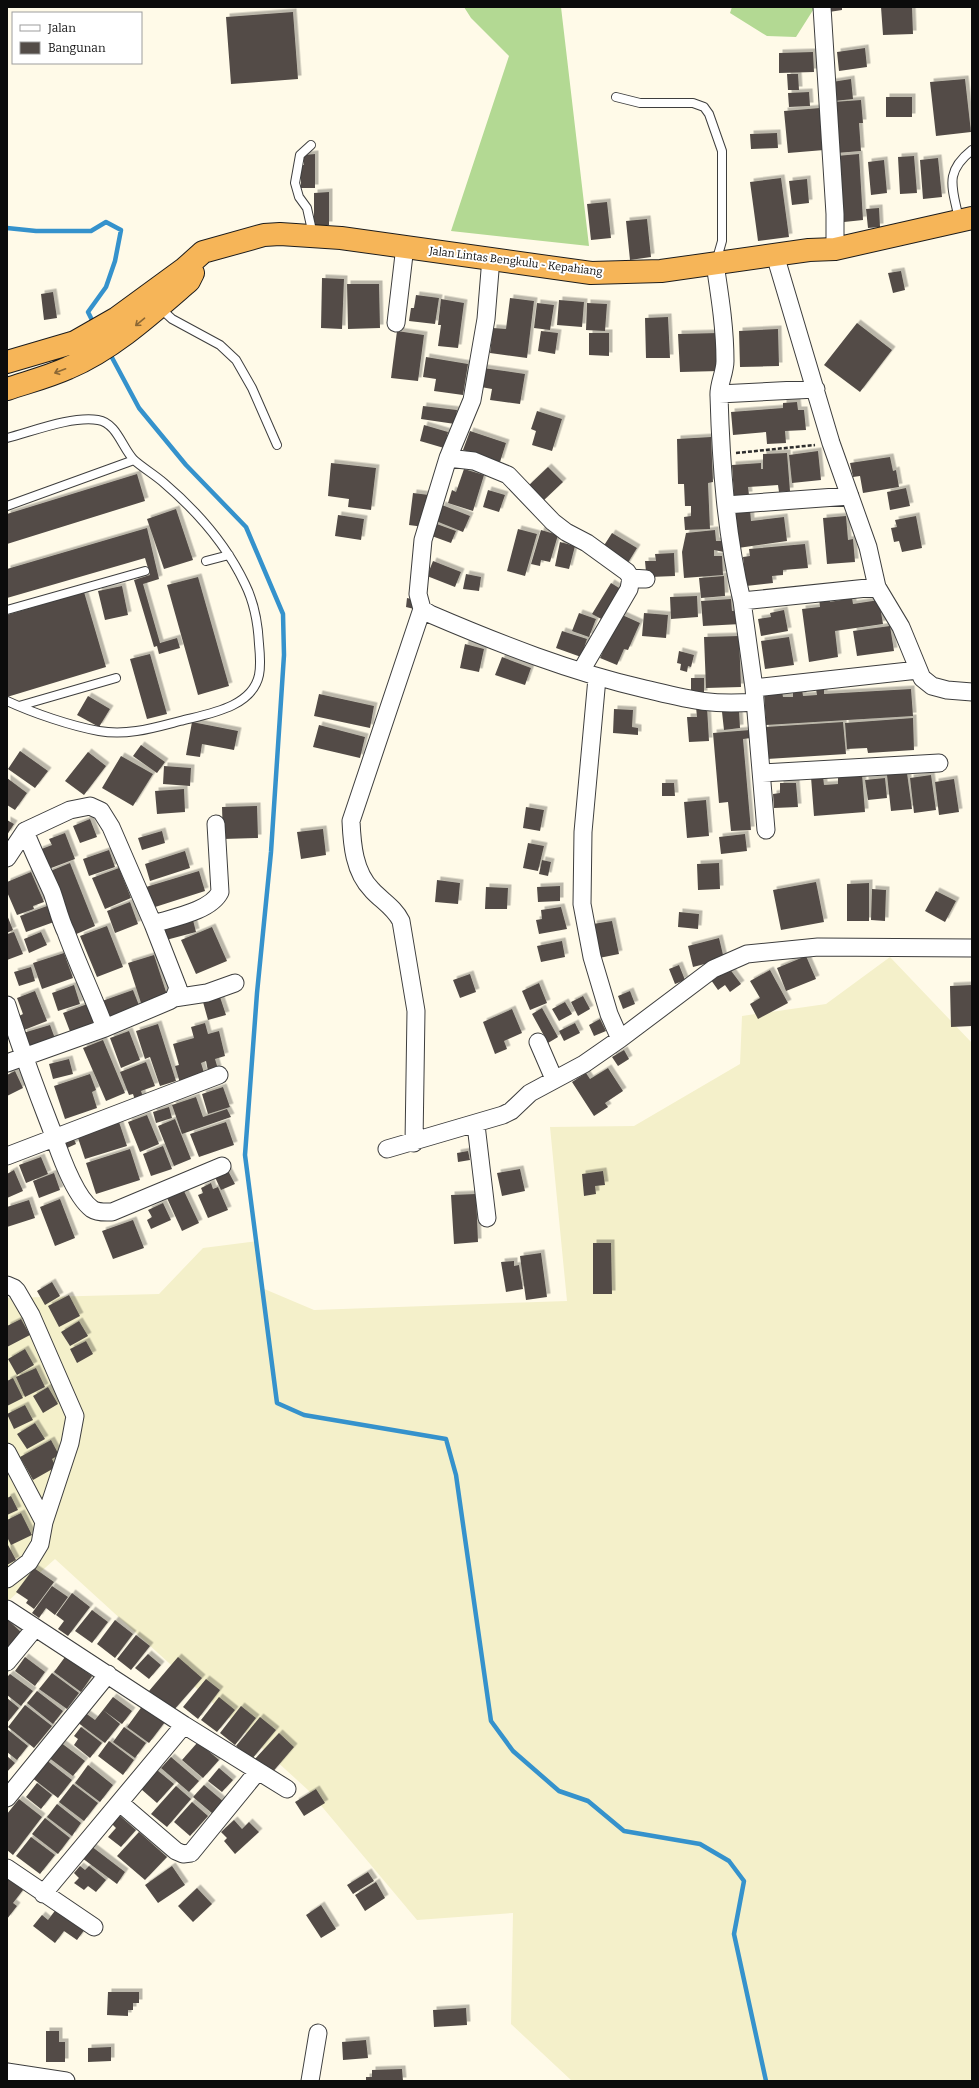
<svg xmlns="http://www.w3.org/2000/svg" width="979" height="2088" viewBox="0 0 979 2088" font-family="Bitter,serif">
<style>
.farmland{fill:#f4f0ca}
.forest{fill:#b3d993}
.lines{fill:none;stroke-linecap:round;stroke-linejoin:round}
.stream{stroke:#3592cc;stroke-width:4.5}
.building{fill:#534c47;filter:url(#shadow)}
.service-casing{stroke:#3e3e3e;stroke-width:10}
.minor-casing{stroke:#3e3e3e;stroke-width:19}
.trunk-casing{stroke:#1c1c1c;stroke-width:24}
.path{stroke:#2d2d2d;stroke-width:2.5;stroke-dasharray:4 2;stroke-linecap:butt}
.service{stroke:#fff;stroke-width:8}
.minor{stroke:#fff;stroke-width:17}
.trunk{stroke:#f6b558;stroke-width:22}
.oneway{stroke:#8c6835}
.labels{text-anchor:middle;stroke-width:4;stroke-linejoin:round;paint-order:stroke}
.street-label{font-size:11px;fill:#0b0b0b;stroke:#fff}
</style>
<defs>
<filter id="shadow"><feDropShadow dx="3.5" dy="-3.5" stdDeviation="0" flood-color="#0004"/></filter>
</defs>
<rect width="100%" height="100%" fill="#fffae8"/>
<!-- farmland -->
<path class="farmland" d="M890,957L972,1043V2081H572L511,2024L513,1913L417,1920L308,1790L55,1559L7,1602V1298L159,1294L203,1248L257,1241L262,1288L314,1310L567,1301L550,1127L634,1126L740,1064L742,1016L826,1004Z"/>
<!-- forest -->
<path class="forest" d="M464,7H561L589,246L451,231L509,56L471,18Z
M732,7H815L796,37L767,36L730,13Z"/>
<g class="lines">
<!-- stream -->
<path class="stream" d="M7,228L36,231H91L106,222L121,230L115,261L106,287L88,312L94,324
M109,352L139,408L186,465L246,527L283,614L284,655L271,852L257,993L245,1155L277,1403L304,1415L446,1439L456,1475L491,1721L513,1751L559,1791L588,1801L624,1831L700,1844L729,1861L744,1881L734,1934L766,2081"/>
</g>
<!-- building -->
<path class="building" d="M828,7H842V10L829,12Z
M881,7H912L913,34L883,35Z
M293,12L298,79L231,84L226,17Z
M865,48L867,67L839,71L837,52Z
M813,52L814,72L779,73V53Z
M787,74H798L799,90H788Z
M851,79L853,99L834,101L832,82Z
M965,79L971,132L936,136L930,82Z
M809,92L810,106L789,107L788,93Z
M886,97H912V117H886Z
M861,100L863,123H859L861,151L837,153L833,102Z
M820,108L824,150L788,153L784,111Z
M777,133L778,148L751,149L750,134Z
M315,154V188H301V165H304V155Z
M859,154L863,220L844,222L836,156Z
M914,156L917,193L900,194L898,157Z
M938,158L942,197L923,199L920,160Z
M884,160L887,193L871,195L868,162Z
M781,178L789,237L758,241L750,182Z
M807,179L809,203L792,205L789,181Z
M329,192V225H314V193Z
M607,202L611,238L591,240L587,204Z
M879,208L880,227L868,228L866,209Z
M647,219L651,257L630,260L626,221Z
M901,271L905,290L893,293L888,273Z
M322,278L344,279L342,329L321,328Z
M347,284H379L380,328L348,329Z
M53,292L57,318L44,320L41,294Z
M416,295L439,298L435,324L409,321L411,308H414Z
M510,298L534,301L527,358L490,353L493,328L506,329Z
M441,299L464,303L458,348L438,346L441,325H438Z
M559,300L584,302L582,327L557,325Z
M537,303L554,305L550,330L534,328Z
M587,303L607,304L605,331L586,330Z
M668,317L670,358H646L645,318Z
M857,323L892,350L860,392L824,365Z
M778,329L779,366L740,367L739,331Z
M397,331L424,335L418,381L391,378Z
M541,331L558,333L555,354L538,351Z
M589,333H609V356L589,355Z
M718,333L719,371L680,372L678,334Z
M426,357L468,364L463,395L434,391L436,379L423,377Z
M483,368L525,374L520,404L490,400L492,389L481,387Z
M797,402L798,410H804L806,430L785,431L786,443L767,444L766,432L733,435L731,412L783,408V403Z
M423,406L457,410L455,424L421,419Z
M537,411L562,419L552,451L532,445L536,431L531,429Z
M424,425L448,432L444,448L420,441Z
M470,431L506,443L500,462L463,450Z
M711,437L713,482L708,483L710,529L685,530L684,517L691,516V506H685L684,484H678L677,439Z
M818,451L821,480L792,483L789,455Z
M787,453L790,491L779,492L778,485L748,487L749,495L734,496L732,465L761,463V469H763V454Z
M890,457L893,471L896,470L899,487L863,493L860,476L853,477L850,463Z
M331,463L376,468L371,510L348,507L349,499L328,496Z
M548,467L563,482L543,501L528,486Z
M464,469L484,475L473,511L448,503L452,490L456,492Z
M137,474L145,501L7,544V514Z
M906,488L910,506L890,510L887,492Z
M488,490L505,495L499,512L483,507Z
M413,493L429,495L424,527L409,525Z
M442,505L470,516L463,532L436,521Z
M176,509L193,560L164,569L147,519Z
M750,509L751,521L784,517L787,541L738,548L734,512Z
M338,515L364,519L361,540L335,536Z
M846,516L848,540L853,539L855,562L827,564L823,518Z
M916,516L922,548L902,552L899,541L894,542L891,528L897,527L895,520Z
M434,523L456,531L451,543L429,535Z
M147,528L159,579L143,584L160,643L177,638L180,648L159,654L157,646L154,647L134,580L150,575L145,558L7,598V569Z
M518,529L537,534L525,576L507,571Z
M541,530L558,535L550,562L541,560L540,566L531,564Z
M715,530L716,541H724V552L714,550V556H722L723,575L684,578L682,552L686,533Z
M612,533L637,548L626,566L603,547Z
M560,542L575,546L569,569L555,566Z
M805,544L808,568L783,570V575L772,576L773,583L746,586L743,557L750,556L749,549Z
M674,553L675,576L650,577L646,572L645,561H656L655,554Z
M433,561L461,572L455,587L427,576Z
M466,574L481,577L479,591L463,589Z
M724,576L725,596L701,598L699,578Z
M198,577L229,686L198,695L167,585Z
M611,583L624,591L605,621L592,614Z
M122,586L128,615L105,620L98,591Z
M84,592L106,667L7,697V615Z
M697,596L698,617L671,619L670,597Z
M829,597L830,602L852,598L853,604L879,600L883,624L835,631L838,657L809,662L802,609L820,607L819,598Z
M407,598L416,600L414,609L406,607Z
M731,599L732,611L740,610L741,624L703,626L701,601Z
M784,610L788,631L761,636L758,619L771,617L770,613Z
M579,613L596,619L589,637L572,631Z
M644,613L668,615L666,638L642,636Z
M620,614L640,623L628,650L624,649L617,665L600,658Z
M890,626L894,651L857,656L853,631Z
M562,631L587,639L581,657L556,648Z
M739,636L741,687L706,688L704,637Z
M789,637L794,665L765,669L761,641Z
M465,644L484,649L479,672L460,668Z
M679,651L694,655L691,667L688,666L687,672L680,670L681,664L677,663Z
M150,654L167,714L147,719L130,659Z
M502,657L531,668L525,685L495,675Z
M691,678H704V694H691Z
M793,689H802L803,696L817,695L816,689H824V694L911,689L913,716L766,725L764,692L782,691L783,697H793Z
M319,694L374,706L370,728L314,716Z
M88,696L110,709L99,727L77,715Z
M696,707H707L709,741L689,742L687,717H697Z
M614,709L633,710L632,727L638,728V735L613,733Z
M739,711L740,728L724,730L722,712Z
M913,718L914,750L868,753L867,748L847,749L845,723Z
M192,722L238,731L234,750L202,744L200,757L186,755Z
M843,722L846,754L767,759L765,727Z
M319,725L365,737L360,758L313,747Z
M750,730L751,738L743,739L751,830L731,831L728,802L719,803L713,733Z
M141,745L165,762L157,773L133,756Z
M20,751L48,771L35,788L8,769Z
M88,752L106,766L84,795L65,781Z
M121,756L153,774L133,806L102,788Z
M164,766L191,768L190,786L163,784Z
M907,773L912,809L891,811L887,775Z
M862,774L865,812L814,816L811,777L823,776L824,785L838,784V776Z
M931,775L936,810L914,813L910,778Z
M7,778L27,793L15,810L7,805Z
M885,778L887,798L868,800L865,780Z
M954,779L959,812L939,815L935,782Z
M662,783H674L675,796H662Z
M780,783H796L798,807L774,808L773,794L780,793Z
M184,789L185,812L157,814L155,791Z
M706,800L709,836L687,838L684,802Z
M257,806L258,838L223,839L222,807Z
M526,807L544,810L540,831L523,828Z
M90,819L97,837L80,843L73,826Z
M7,820L14,824L7,835Z
M323,829L326,855L301,859L297,832Z
M162,831L165,843L142,850L138,838Z
M65,833L75,859L46,870L39,850L52,845L49,839Z
M745,834L747,851L721,854L719,837Z
M528,843L544,846L538,871L523,868Z
M109,850L115,867L89,876L83,859Z
M185,851L190,868L150,881L145,864Z
M542,860L551,862L548,876L539,874Z
M70,863L95,926L74,935L48,872Z
M719,863L720,889L698,890L697,864Z
M119,868L131,898L105,909L92,878Z
M199,871L205,891L152,908L146,887Z
M31,872L44,902L33,906L34,909L17,915L7,892V882Z
M437,880L460,883L458,904L435,902Z
M816,882L824,922L781,930L773,890Z
M869,883V921H847V884Z
M560,886V901L538,902L537,887Z
M486,887L508,888L507,909H485Z
M872,889L886,890L885,921L871,920Z
M936,891L956,901L945,922L925,911Z
M130,902L138,924L115,933L107,911Z
M47,906L54,922L26,932L20,916Z
M561,907L567,929L539,934L536,920L542,919L541,910Z
M679,912L699,914L698,929L678,927Z
M7,915L13,930L7,933Z
M192,916L196,932L166,940L161,924Z
M612,921L619,954L599,958L593,924Z
M107,926L123,967L97,977L80,936Z
M212,927L227,961L196,974L181,940Z
M14,932L23,954L7,960V934Z
M41,932L47,945L29,953L24,939Z
M719,938L724,959L693,967L688,946Z
M562,941L565,957L541,962L537,946Z
M64,953L73,978L42,989L33,963Z
M154,955L168,998L142,1006L128,963Z
M806,956L816,979L786,991L777,968Z
M679,965L685,980L675,984L669,969Z
M31,967L35,981L19,986L14,972Z
M729,968L741,984L730,992L725,985L718,990L711,980Z
M770,970L788,1003L758,1019L750,1004L760,998L750,981Z
M470,974L476,992L460,998L453,980Z
M539,983L547,1003L530,1010L522,991Z
M74,985L80,1004L58,1011L52,993Z
M972,985V1026L951,1027L950,986Z
M133,990L140,1008L108,1019L102,1001Z
M35,991L47,1021L24,1030L19,1016L23,1014L17,998Z
M630,991L635,1004L623,1009L618,996Z
M583,996L590,1009L578,1016L571,1002Z
M220,997L226,1015L208,1020L203,1002Z
M565,1002L572,1014L559,1021L552,1009Z
M90,1003L98,1024L71,1034L63,1013Z
M542,1008L558,1037L548,1043L532,1014Z
M512,1009L522,1033L504,1041L507,1049L495,1054L483,1022Z
M600,1019L606,1031L594,1036L589,1025Z
M205,1023L208,1034L219,1031L225,1056L215,1059L218,1069L208,1071L206,1061L201,1063L205,1076L180,1083L175,1066L179,1065L173,1044L194,1038L191,1027Z
M575,1023L580,1033L564,1041L559,1031Z
M158,1024L176,1081L160,1086L150,1057L145,1059L136,1031Z
M50,1025L57,1044L29,1053L23,1033Z
M129,1031L140,1060L121,1068L110,1038Z
M103,1040L125,1093L106,1101L83,1048Z
M624,1050L629,1059L618,1066L612,1057Z
M69,1059L73,1074L53,1079L49,1064Z
M146,1062L155,1086L141,1091L143,1097L135,1100L133,1094L129,1095L120,1072Z
M608,1068L623,1091L605,1103L608,1107L594,1116L572,1082L586,1073L590,1079Z
M15,1071L23,1088L7,1096V1075Z
M90,1074L96,1090L92,1092L97,1108L65,1119L54,1086Z
M223,1087L230,1107L208,1114L202,1094Z
M196,1097L203,1117L227,1109L231,1117L182,1134L172,1105Z
M169,1107L172,1118L156,1123L153,1112Z
M147,1115L159,1144L140,1152L128,1122Z
M175,1119L191,1159L174,1166L158,1126Z
M119,1122L127,1146L85,1159L77,1135Z
M226,1122L234,1145L199,1157L190,1134Z
M72,1135L76,1144L65,1149L61,1139Z
M163,1146L172,1169L151,1176L143,1154Z
M130,1149L140,1180L96,1194L86,1163Z
M468,1151L470,1160L458,1162L457,1153Z
M41,1157L48,1174L26,1183L19,1165Z
M226,1167L235,1184L221,1190L213,1173Z
M520,1169L525,1191L502,1196L497,1173Z
M14,1170L23,1191L7,1198V1174Z
M603,1171L605,1185L595,1186L596,1194L584,1196L582,1174Z
M54,1173L60,1190L39,1198L33,1181Z
M211,1183L213,1189L218,1187L228,1210L208,1218L198,1195L203,1193L201,1188Z
M184,1191L199,1223L182,1231L167,1198Z
M476,1194L478,1242L454,1244L451,1195Z
M60,1199L75,1238L55,1246L40,1207Z
M29,1200L35,1218L7,1227V1207Z
M163,1203L171,1220L151,1229L147,1220L152,1217L148,1210Z
M133,1220L144,1248L113,1259L102,1231Z
M593,1243H611L612,1294H593Z
M541,1253L547,1297L526,1300L520,1256Z
M514,1261V1266L519,1265L523,1289L506,1292L501,1262Z
M52,1282L60,1296L45,1305L37,1291Z
M69,1295L80,1316L59,1327L48,1306Z
M21,1319L30,1335L7,1347V1326Z
M79,1321L88,1336L70,1346L61,1332Z
M86,1341L93,1354L77,1363L70,1349Z
M25,1349L34,1365L17,1375L8,1359Z
M36,1368L45,1387L25,1397L16,1377Z
M13,1378L23,1398L7,1406V1381Z
M48,1387L58,1404L43,1413L33,1396Z
M25,1405L33,1420L14,1429L7,1414Z
M35,1423L45,1439L27,1449L17,1434Z
M51,1440L59,1455L52,1459L56,1467L33,1480L20,1457Z
M11,1496L18,1510L7,1515V1498Z
M21,1513L32,1535L11,1545L7,1537V1520Z
M7,1545H8L16,1560L7,1565Z
M34,1568L54,1582L34,1609L26,1603L28,1600L16,1592Z
M52,1586L68,1597L55,1615L46,1608L39,1618L32,1613Z
M72,1593L90,1607L68,1636L58,1629L64,1621L56,1615Z
M92,1610L108,1622L92,1643L75,1631Z
M7,1619L24,1635L7,1653Z
M115,1620L133,1634L115,1658L97,1644Z
M136,1635L150,1646L131,1670L117,1659Z
M148,1654L161,1665L149,1679L135,1668Z
M25,1657L45,1672L35,1686L15,1671Z
M65,1657L92,1676L81,1692L54,1672Z
M178,1657L202,1678L173,1711L149,1691Z
M52,1673L79,1693L67,1709L39,1689Z
M10,1674L33,1691L21,1706L7,1695V1677Z
M206,1679L220,1690L198,1719L183,1707Z
M37,1691L63,1711L53,1724L27,1703Z
M113,1697L132,1711L122,1724L103,1710Z
M219,1697L235,1710L217,1732L201,1720Z
M7,1698L19,1708L7,1723Z
M25,1705L52,1726L34,1748L8,1727Z
M143,1705L165,1722L149,1743L127,1727Z
M241,1706L256,1718L235,1745L220,1733Z
M103,1710L120,1724L105,1743L77,1722L84,1712L95,1720Z
M260,1717L276,1730L252,1759L236,1746Z
M81,1727L102,1743L90,1758L74,1745L78,1739L74,1736Z
M124,1727L146,1743L135,1758L113,1742Z
M7,1729L28,1746L17,1760L7,1752Z
M279,1733L294,1747L270,1775L254,1760Z
M109,1741L134,1760L123,1775L98,1756Z
M60,1742L85,1761L73,1776L48,1757Z
M198,1742L219,1760L203,1778L182,1760Z
M7,1756L15,1763L7,1772Z
M171,1757L199,1781L189,1792L161,1768Z
M45,1759L72,1780L58,1798L31,1777Z
M88,1765L113,1785L100,1802L75,1783Z
M219,1768L233,1780L222,1792L208,1781Z
M157,1770L174,1784L157,1803L141,1789Z
M37,1783L52,1795L41,1809L26,1797Z
M73,1784L98,1803L84,1821L59,1802Z
M204,1785L224,1802L213,1814L193,1797Z
M176,1786L191,1799L167,1827L151,1814Z
M316,1789L325,1803L304,1816L295,1802Z
M19,1799L42,1817L13,1855L7,1850V1814Z
M192,1802L208,1816L190,1836L174,1822Z
M57,1804L81,1823L72,1836L47,1817Z
M119,1815L136,1830L121,1847L108,1837L116,1828L111,1823Z
M45,1818L70,1838L58,1854L32,1834Z
M234,1820L242,1829L249,1822L259,1832L235,1854L224,1841L227,1838L221,1832Z
M139,1832L167,1857L145,1880L117,1856Z
M31,1837L55,1855L40,1874L16,1856Z
M91,1846L125,1872L117,1884L82,1858Z
M80,1866L85,1870L89,1866L106,1880L96,1892L88,1886L84,1890L74,1883L79,1878L74,1873Z
M172,1866L185,1885L158,1903L145,1885Z
M368,1872L374,1881L353,1894L347,1885Z
M7,1877L23,1890L13,1903L17,1906L7,1919Z
M376,1882L385,1898L365,1911L355,1895Z
M197,1888L212,1904L193,1922L178,1906Z
M321,1905L336,1929L321,1938L306,1915Z
M57,1908L85,1929L77,1940L64,1931L55,1943L33,1926L42,1915L48,1920Z
M108,1992H139V2003H133V2010H128V2016L107,2015Z
M466,2008L467,2025L434,2027L433,2010Z
M46,2031H59V2042H65V2062H46Z
M366,2040L368,2058L343,2060L342,2042Z
M111,2047V2061L88,2062V2048Z
M402,2069L403,2081H366V2077H372V2070Z"/>
<g class="lines">
<!-- service casing -->
<g class="service-casing">
<path id="service" d="M616,97L640,103H693L704,107L709,114L722,151V241L716,262
M311,145L300,155L295,183L299,197L307,208L313,235
M959,220C953,188 943,173 972,150
M159,307L172,319L220,345L236,360L252,388L277,445
M7,438C34,431 71,416 98,420C117,423 122,448 134,460C143,468 155,475 164,483C198,512 226,544 245,584C254,602 258,624 259,644C260,654 261,665 259,675C252,708 207,714 180,721C153,728 127,736 99,731C71,726 33,713 7,701
M7,506L134,460
M206,561L229,555
M7,610L145,571
M19,706L116,678"/>
</g>
<!-- minor casing -->
<g class="minor-casing">
<path id="minor" d="M822,7L835,214V249
M775,255L831,443L868,547L877,587L901,627L922,678L932,686L947,690L972,692
M491,258L486,319L472,400L448,458L423,540L418,594L422,609L430,614C500,644 571,672 645,689C687,699 710,706 755,702
M715,264C720,297 725,328 725,361C725,373 718,385 719,396C721,465 726,534 742,601L877,587
M396,323L405,246
M719,394L816,389
M448,458L474,461L508,475L553,522L566,532L587,543L627,572L631,578L629,589L581,671
M726,505L850,496
M631,578L646,579
M742,601L754,688L766,830
M597,678L583,832L582,904L592,957L609,1014L620,1039L713,969L747,954L818,947L972,948
M754,688L918,670
M762,773L939,763
M25,831C33,852 43,872 52,892C57,906 60,920 66,932C78,965 93,996 105,1028
M7,858L25,831L70,810L90,806L101,811L111,827L153,924L178,988L174,998L169,1001L105,1028L7,1063
M153,924C172,918 211,911 220,892L216,824
M174,998L207,993L235,983
M7,1005C20,1046 35,1087 51,1128C58,1149 74,1196 92,1209C98,1213 106,1212 112,1212L222,1166
M538,1042L554,1079
M476,1125L487,1218
M414,1143L416,1011L401,921C394,907 382,901 372,890C354,872 352,844 351,821L422,609
M387,1149L503,1115L511,1111L530,1093L584,1064L620,1039
M7,1156L219,1075
M7,1285L14,1288L17,1291L31,1315L75,1416L70,1443L44,1522L40,1544L29,1562L7,1579
M7,1452L44,1522
M7,1609L184,1725L287,1789
M7,1662L35,1628
M7,1798L108,1674
M120,1803L176,1851L183,1854L191,1853L258,1771
M7,1868L94,1927
M43,1894L184,1725
M7,2072L66,2081
M310,2081L318,2033"/>
</g>
<!-- trunk casing -->
<g class="trunk-casing">
<path id="trunk" d="M7,362L75,342L117,318L184,269L203,252L264,235L280,234L341,238L591,273L661,271L809,250L835,249L972,218
M7,389C28,382 48,377 68,368C113,349 152,313 189,281L193,273"/>
</g>
<!-- path -->
<path class="path" d="M736,453L815,445"/>
<!-- service -->
<use href="#service" class="service"/>
<!-- minor -->
<use href="#minor" class="minor"/>
<!-- trunk -->
<use href="#trunk" class="trunk"/>
</g>
<!-- one-way arrows -->
<defs><path id="oneway-shaft" d="M-6 0H5M1.5-3L5.5 0L1.5 3" fill="none" stroke-width="1.6" stroke-linecap="round" stroke-linejoin="round"/></defs>
<g class="oneway">
<use href="#oneway-shaft" transform="translate(140 322) rotate(140)"/>
<use href="#oneway-shaft" transform="translate(60 371) rotate(159)"/>
</g>
<g class="labels">
<!-- street labels -->
<g class="street-label">
<text transform="translate(516 261) rotate(7)" y="4">Jalan Lintas Bengkulu - Kepahiang</text>
</g>
</g>
<!-- border -->
<rect width="979" height="2088" fill="none" stroke="#0b0b0b" stroke-width="16"/>
<!-- legend -->
<rect x="12" y="12" width="130" height="52" fill="#ffffff" stroke="#9d9d9d"/>
<rect x="20" y="25" width="20" height="6" fill="#ffffff" stroke="#9d9d9d"/>
<text x="48" y="32" font-size="12" fill="#0b0b0b">Jalan</text>
<rect x="20" y="42" width="20" height="12" fill="#534c47" stroke="#9d9d9d"/>
<text x="48" y="52" font-size="12" fill="#0b0b0b">Bangunan</text>
</svg>
